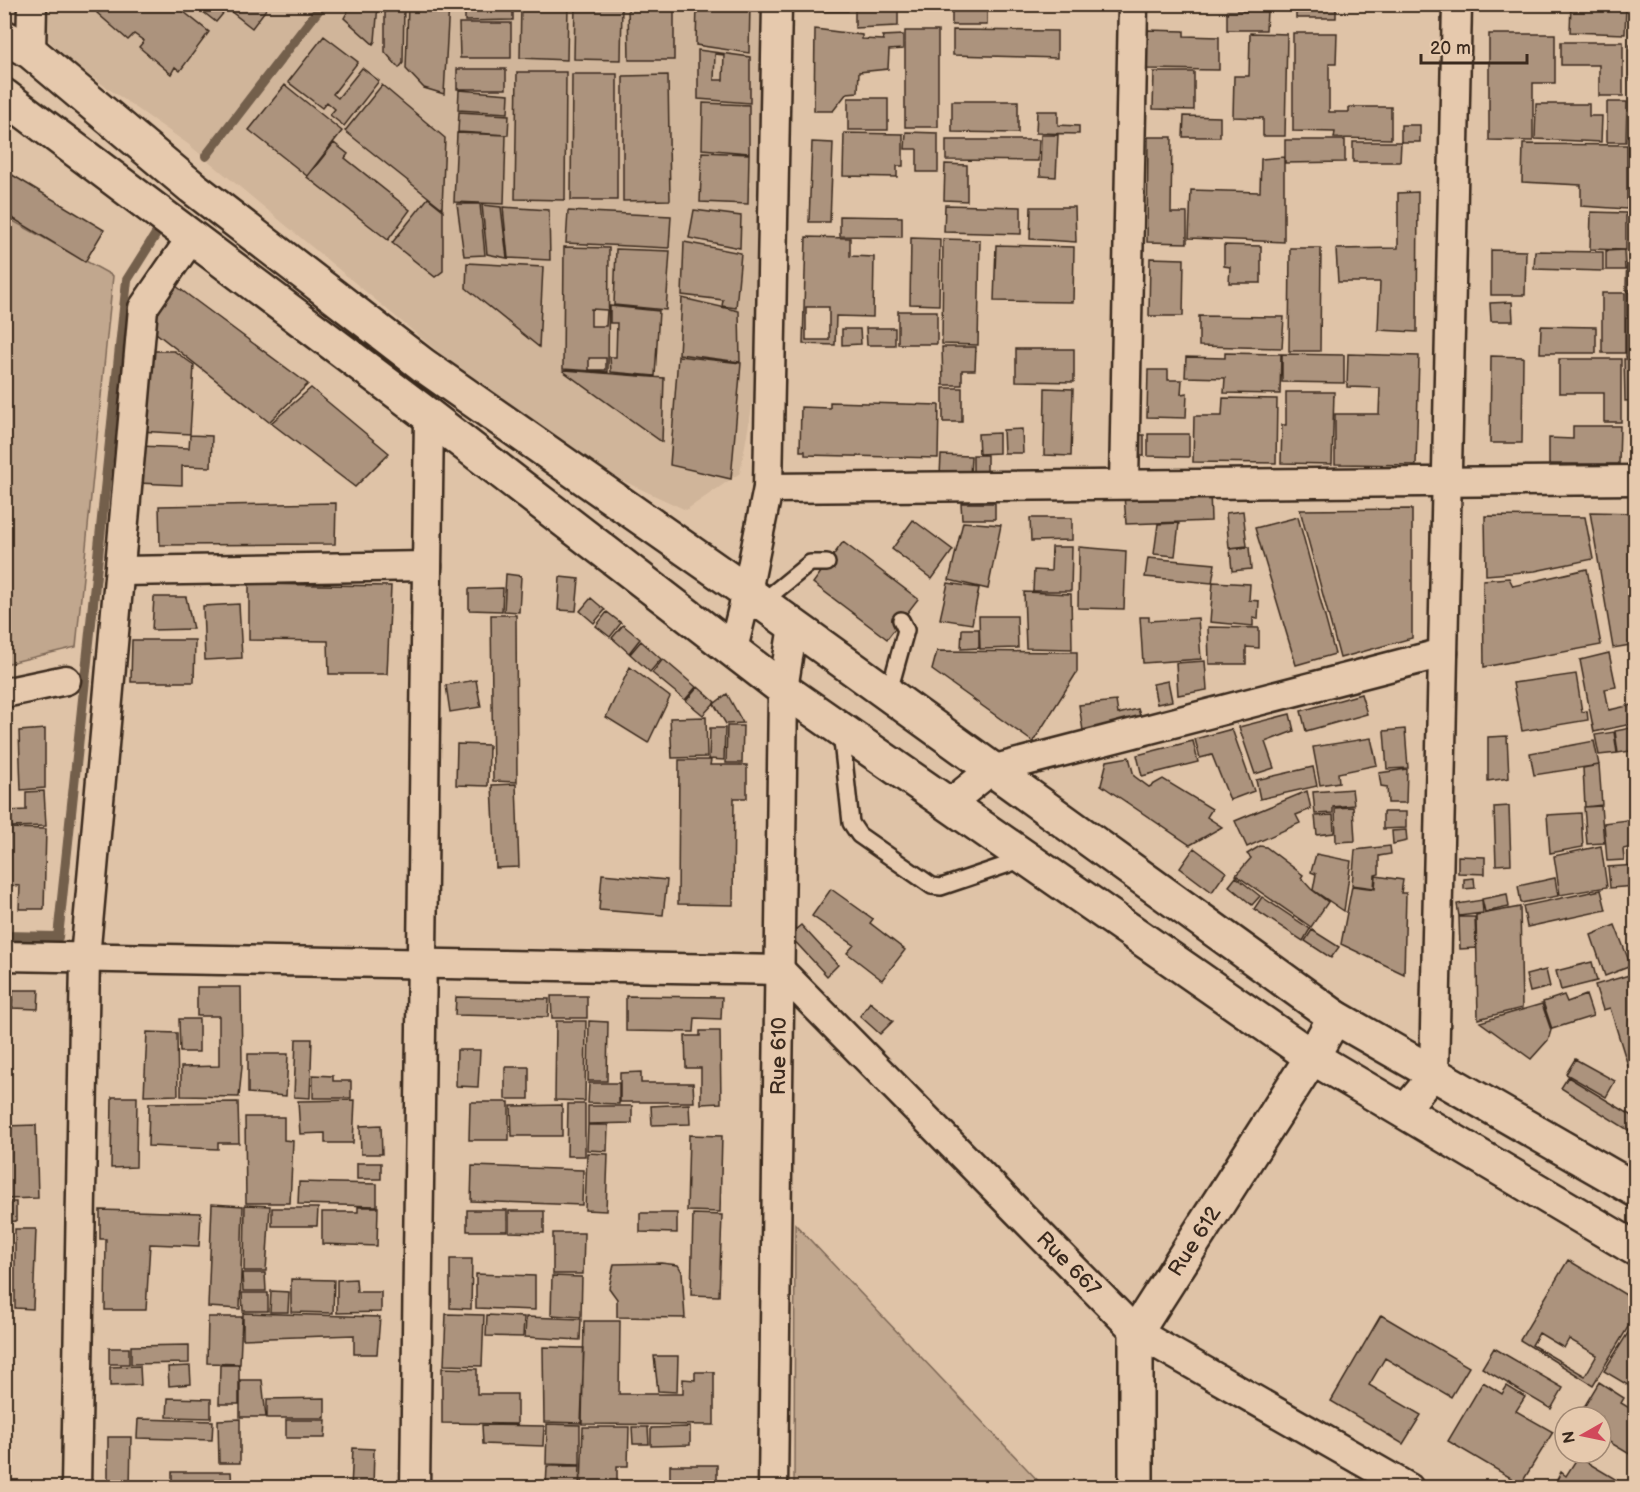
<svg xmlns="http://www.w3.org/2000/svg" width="1640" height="1492" viewBox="0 0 1640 1492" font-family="'Balsamiq Sans',sans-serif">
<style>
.built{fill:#d0b59a}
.green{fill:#c1a78e;stroke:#7e6856;stroke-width:1.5}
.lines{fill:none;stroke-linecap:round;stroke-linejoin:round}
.stream{stroke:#735e4c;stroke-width:10}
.building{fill:#ac937d;stroke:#3b2a1e;stroke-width:1.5;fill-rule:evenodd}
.service-casing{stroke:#3b2a1e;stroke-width:20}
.minor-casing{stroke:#3b2a1e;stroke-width:33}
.tertiary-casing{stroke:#3b2a1e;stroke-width:38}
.primary-casing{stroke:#3b2a1e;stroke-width:38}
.service{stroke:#e6c9ad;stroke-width:15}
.minor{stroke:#e6c9ad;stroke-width:28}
.tertiary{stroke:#e6c9ad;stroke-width:33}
.primary{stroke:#e6c9ad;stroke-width:33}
.labels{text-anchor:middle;stroke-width:6;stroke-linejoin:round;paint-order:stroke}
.street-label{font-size:21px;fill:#3b2a1e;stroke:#e6c9ad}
</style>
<rect width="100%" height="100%" fill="#dfc3a7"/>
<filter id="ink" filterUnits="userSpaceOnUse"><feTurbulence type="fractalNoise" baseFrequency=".0167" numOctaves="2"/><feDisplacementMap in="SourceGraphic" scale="12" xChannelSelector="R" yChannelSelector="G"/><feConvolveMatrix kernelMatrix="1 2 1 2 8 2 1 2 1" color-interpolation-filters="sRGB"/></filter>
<g filter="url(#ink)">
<!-- built -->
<path class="built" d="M12,5H762L758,374L740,473L686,510L556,450L188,144L73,64Z"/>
<!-- green -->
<path class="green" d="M4,216L113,276L76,647L5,664Z
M795,1224L1044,1487H794Z"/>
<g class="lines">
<!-- stream -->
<path class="stream" d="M206,156L323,4
M4,936L58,937L127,280L156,234"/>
</g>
<!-- building -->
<path class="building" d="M174,4L209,32L180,71L175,67L171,74L139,47L144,41L134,34L128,40L97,13L102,8L98,4Z
M193,4H231L216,22Z
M233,4H270L252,28L229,10Z
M352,4H378L375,41L373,44L344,18Z
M385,4H404L403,63L399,68L385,52Z
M408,4H449L444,94L424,88L406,69Z
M465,4H513V20L465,21Z
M521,4H568L567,60L520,58Z
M575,4H622L621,60L574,59Z
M628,4H674V60H629Z
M697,4H750L749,53L696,45Z
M817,4H848V11H817Z
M855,4H898V26L855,28Z
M952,4H987V25H952Z
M1296,4H1336V18H1296Z
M1571,4L1626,6L1625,34L1570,32Z
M1227,11H1267L1266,30H1227Z
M459,23H511V58H460Z
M815,29L862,35V39L884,40L882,36L903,35V49L889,50L888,69L859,72L858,92L847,93L833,111H814Z
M953,30L1057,31V58L953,55Z
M1146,30L1184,31V36L1219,37V70L1145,69Z
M905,31H938V127H905Z
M1250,33L1287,34L1285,136H1263V118L1233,117L1234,76H1249Z
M1293,33H1337L1336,64H1329V112H1349V107H1391V139L1334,138L1335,132L1293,131Z
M1489,34H1555V83H1533V141L1489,140Z
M324,36L358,62L333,94L338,98L362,68L379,81L344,126L330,115L335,109L327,102L322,108L288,82Z
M1561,42H1623V96H1599V65H1561Z
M1630,45H1636V80H1630Z
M698,50L750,57V103L698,99ZM715,54L724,55L723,80H714Z
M457,69H506V89H457Z
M517,72H566L565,200L515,199Z
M1154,72H1194V110L1153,109Z
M572,74H617V200H571Z
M668,75L670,200L623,201V76Z
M285,85L342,131L307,176L249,130Z
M382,85L445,138L442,208L345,131Z
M459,90L509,94L508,113L458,110Z
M1635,93L1636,139H1629V116L1634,117Z
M848,98H888V130H848Z
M952,101H1018V133L952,132Z
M1607,102H1627L1626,142H1607Z
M703,103L749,105V153L702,149Z
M1536,104H1589V116H1602L1601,142L1535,139Z
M1037,111H1058V125L1079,126V134L1036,133Z
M459,112L509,115L508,135L458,132Z
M1184,116L1220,117V137H1183Z
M1401,125H1420V142H1401Z
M906,132L938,133V172H917V149H905Z
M457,133L506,135L504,204L454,202Z
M844,133L903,134V166H897V177L843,176Z
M1041,135H1058L1056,177L1040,176Z
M1148,137H1172L1171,213H1187V243L1147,242Z
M946,140H1039L1038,161L946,160Z
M1285,140H1345V162L1285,163Z
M812,142L833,143L830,222H809Z
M1353,142H1401L1400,162H1353Z
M334,143L348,154L345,158L410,210L388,240L307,177Z
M1523,144L1627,145V209L1581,206V185L1522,182Z
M702,152L749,154L748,204L700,202Z
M1284,157V242L1189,238L1191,190L1260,192L1261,159Z
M945,164L967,165V201L944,200Z
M4,170L104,230L85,262L4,213Z
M1418,192L1417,332L1378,330L1380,282H1338L1336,249L1398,248V193Z
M428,198L443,210V271L435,277L392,243Z
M457,204H480L485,255L464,256Z
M482,205L501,207L507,258L487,254Z
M945,205L1021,207V234L944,232Z
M503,207L549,210L550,260L508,258Z
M1031,207H1075L1076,242L1030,239Z
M694,210L741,216L740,248L689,238Z
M568,211L671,216L669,248L566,243Z
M1591,212L1626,213V250L1590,249Z
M840,216L902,217V237L840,236Z
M806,237L850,238V256L874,257L873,317L836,316L835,345L803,344ZM806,307H829V340H806Z
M911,238L940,239L939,305L910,304Z
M943,239L980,240L978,345L942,344Z
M684,242L741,253L736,308L722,306L723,300L682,295Z
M996,245L1074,247L1073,302L994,301Z
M1224,245L1261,246V283H1229L1230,267L1224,266Z
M564,247L609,248L608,372L563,369ZM591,309L607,310L606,326H591ZM589,358H606V370H589Z
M1290,248H1321L1320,351H1289Z
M616,249L670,251L666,310L614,305Z
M1491,250L1526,251L1525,295H1491Z
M1624,250L1625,270H1606V251Z
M1535,251L1603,252V271L1534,269Z
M1627,252H1636V290H1626Z
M1150,258L1184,259L1183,316H1149Z
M467,263L543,267L539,347L466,288Z
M172,283L308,384L269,422L151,329Z
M1627,292H1636V316H1627Z
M1602,293H1625V353H1602Z
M682,298L739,311L740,362L679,354Z
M1512,302L1513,321H1491L1490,303Z
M610,306L659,311L655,376L611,372L610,357H616L617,323H610Z
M898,311H937V344H898Z
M1199,316L1284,317L1282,348L1199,346Z
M1626,318H1636V358L1626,357Z
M1541,326L1596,327V353H1540Z
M866,328H895V345H867Z
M842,329H860L861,344L842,345Z
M942,347H976L975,370H962V385H943Z
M1016,349H1074V382L1016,381Z
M150,351H174L194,365L190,434L139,431Z
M1225,353L1281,354L1280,394L1224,393L1225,378L1185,377L1186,357L1225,358Z
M1282,354L1344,355V383L1282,382Z
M1348,354L1419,356L1416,465L1335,464V414H1379L1380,388L1347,387Z
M678,356L741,363L731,479L670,465Z
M1491,356L1523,357L1522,443H1490Z
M1559,359H1621V422H1604V393H1559Z
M1624,359H1636V400L1625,401Z
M565,370L664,378L662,442L563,371Z
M1148,370H1168V380H1182L1181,394L1187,393L1186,418L1147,417Z
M311,388L389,453L355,487L271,423Z
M943,388H962V422H943Z
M1045,388L1073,389L1071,456L1044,455Z
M1286,392H1334L1332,464L1281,463L1282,425H1286Z
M1223,398L1277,399L1276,463L1193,462L1194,416H1222Z
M830,402L939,405L938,458L805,455V451H800L801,407L830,408Z
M1573,426H1620L1619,464H1549V438L1573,439Z
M1022,429L1023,453H1004L1003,430Z
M999,433V453L979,454L978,434Z
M1148,434H1189V457L1148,456Z
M190,435L212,436L211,467L182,466V485L138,483L140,446L189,448Z
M1130,435H1144V456H1130Z
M941,455L971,456L970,476L940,475Z
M973,455H987V477H973Z
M1210,490L1211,521L1126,524L1124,494Z
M336,503L335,544L160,545L159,506Z
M961,503H995V519H962Z
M1412,509V638L1340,658L1300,510Z
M1243,511L1247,546L1229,548L1226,513Z
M1590,512L1636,513V644L1613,648Z
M1485,516L1585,517L1593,559L1535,571L1486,575Z
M1298,517L1335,654L1296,665L1255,528Z
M1030,518H1072V540L1031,541Z
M913,520L953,550L932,579L892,549Z
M963,522L1001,525L988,589L949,580Z
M1179,523L1175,556L1154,554L1158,524Z
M843,542L918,599L887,639L813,583Z
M1052,547H1072L1071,591H1033L1034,570L1051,571Z
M1079,547L1126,551L1124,609L1078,608Z
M1249,547L1251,569L1232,571L1230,549Z
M1148,558L1215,564L1212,583L1145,577Z
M1587,569L1601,645L1484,667L1483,580L1509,578L1513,586Z
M506,574L521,576L519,612L504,611Z
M560,577L579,579L576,611L558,610Z
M1213,582L1250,584L1249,600L1259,601L1258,619L1253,618V626L1210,622Z
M948,583L979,588L972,624L940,619Z
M249,584L391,586L387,674H329L328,641L249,640Z
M503,588L502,611L469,610V589Z
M1024,592L1071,594L1072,649L1026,648Z
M154,597H186L193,629L152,630Z
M591,598L605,610L594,623L580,611Z
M239,604L242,658L205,660L203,606Z
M607,612L621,623L610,637L596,626Z
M491,615H516L517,782L493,781Z
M979,616H1017L1018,648L980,649Z
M1140,617H1149V621L1198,618L1201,659L1143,663Z
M623,625L640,639L629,653L612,638Z
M1208,627L1259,628V648L1246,647V664H1209Z
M962,629H979V648L961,649Z
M132,640H195L194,682H131Z
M641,641L661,659L650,672L630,654Z
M937,651L1077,652V672L1033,742L932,670Z
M1609,653L1616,687L1605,689L1609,710L1636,704V723L1594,732L1580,660Z
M663,659L696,687L685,700L652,673Z
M1205,661L1207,690L1178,695L1176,663Z
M630,667L670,697L648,743L606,717Z
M1576,674L1582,712L1587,711L1588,720L1522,731L1513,683Z
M476,680L481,707L450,712L446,685Z
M1168,681L1172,701L1157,704L1153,684Z
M698,687L715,702L703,715L686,701Z
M727,694L743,723L726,724L714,704Z
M1361,694L1367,714L1306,731L1301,711Z
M1116,701L1118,714L1138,709L1142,722L1084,737L1079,705Z
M1290,714L1294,731L1265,742L1274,768L1255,774L1239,727Z
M706,717L707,757L672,758L670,718Z
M727,726H743L742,763H726Z
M1636,727V750L1618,753L1615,731Z
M710,728H725L724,760L709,759Z
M45,729V788L21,790L19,731Z
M1232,729L1254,791L1230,800L1212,755L1200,758L1195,739Z
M1405,729L1408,768L1387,769L1384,731Z
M1614,732L1617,753L1599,755L1595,735Z
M1507,736L1509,778L1488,781V737Z
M1371,738L1377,765L1338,773L1339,782L1320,785L1313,747Z
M1193,741L1198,762L1142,776L1137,755Z
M1594,741L1599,765L1534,775L1530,753Z
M457,744L489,745L488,786L456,785Z
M1129,757L1134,776L1149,787L1163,779L1212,809L1207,817L1222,827L1190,845L1101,785L1107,761Z
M679,760H711L710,765H747V798H734L733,905L678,904Z
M1599,765L1602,805L1585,807L1583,768Z
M1313,767L1317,786L1260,799L1256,780Z
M1407,769L1406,803H1388L1387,787L1381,786L1379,773Z
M516,784L519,867L496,868L492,785Z
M1352,789L1354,805L1333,807V813L1315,814L1313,792Z
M44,791L46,826L9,827V811L26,810V792Z
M1307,791L1311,809L1296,815L1300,823L1247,847L1235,821Z
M1509,806L1511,864L1496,865L1494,807Z
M1601,806L1604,843L1587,844L1584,807Z
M1353,807L1355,841L1336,842L1335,808Z
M1383,812H1406V828L1383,829Z
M1581,813L1583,847L1550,853L1547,815Z
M1333,815L1334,833L1317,835L1315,816Z
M1635,819L1636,846L1623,849L1624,860L1607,861L1604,823Z
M4,828L46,829L44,909H19L20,886L4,885Z
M1406,830L1407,841L1393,844L1392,831Z
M1260,846L1266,847L1303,875L1301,878L1311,889L1328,902L1311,927L1236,875L1251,858L1247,854Z
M1390,846L1391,854L1379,856V874L1375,875L1374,888L1352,885L1355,850Z
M1601,846L1607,887L1560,895L1554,856Z
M1194,848L1226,872L1212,892L1180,868Z
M1316,854L1351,861L1344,911L1313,890L1316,874L1311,872Z
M1458,856L1485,857V874L1458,873Z
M1636,865V886L1610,888L1608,867Z
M602,874L667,880L663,915L599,910Z
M1376,876L1403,880L1401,893H1406L1404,974L1341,944L1352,886L1375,889Z
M1236,877L1260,896L1252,905L1229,886Z
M1474,878L1475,888L1464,889V879Z
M1555,878L1558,896L1521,903L1518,886Z
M831,889L873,919L870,923L905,950L882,980L847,953L854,945L812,916Z
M1601,890L1606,910L1527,927L1523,906Z
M1507,894L1509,907L1485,912L1482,899Z
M1262,897L1310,929L1303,941L1254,909Z
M1482,900L1483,913L1459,916L1457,904Z
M1520,907L1522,1008L1478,1019L1476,915Z
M1459,917H1475L1476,948L1460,949Z
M801,925L838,965L827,976L789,935Z
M1615,925L1631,966L1605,976L1591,935Z
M1312,930L1339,947L1331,958L1305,941Z
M1592,962L1597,981L1561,990L1556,971Z
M1546,970L1550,987L1530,992L1526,975Z
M1636,973V1067L1629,1069L1610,1008L1603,1010L1595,985Z
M197,987H241L242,1066L239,1097L181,1096V1067L219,1066V1016H197Z
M13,990H39L38,1009L12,1008Z
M1564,995L1567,1002L1586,995L1593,1016L1552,1029L1543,1002Z
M551,996H587V1018H552Z
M626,996L722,997L721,1019L695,1018L694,1032L626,1031Z
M456,997L549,999L548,1017L455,1015Z
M870,1002L893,1021L880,1034L860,1016Z
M1542,1004L1551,1030L1548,1040L1531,1059L1480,1022Z
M179,1019H199V1052H180Z
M556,1021H586L585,1101L555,1100Z
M589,1021L608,1022L607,1081H588Z
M700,1031H720L721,1103L701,1104V1068H686L685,1036H700Z
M147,1032L177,1033L178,1095L144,1096Z
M296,1039H312L310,1098L294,1097Z
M457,1050H480L478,1087L456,1086Z
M248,1054H288L286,1096L248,1093Z
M1575,1059L1615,1081L1606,1097L1566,1074Z
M505,1067H529V1099H505Z
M641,1072V1083H693L694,1102H620V1073Z
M313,1075L333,1076V1081H351V1098H313Z
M1568,1077L1636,1118V1135L1561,1088Z
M589,1083H619V1104L588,1103Z
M112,1097H137L136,1167L111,1168Z
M355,1100L353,1143H325V1133L300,1134L298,1101Z
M238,1102L239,1143H218V1149L148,1146L149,1103Z
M470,1102H509V1140H469Z
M568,1104H585V1156H567Z
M689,1104L690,1124L652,1125L651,1106Z
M562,1105V1136H512L511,1106Z
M588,1106H632V1123L588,1124Z
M245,1117H284V1140L293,1141L290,1203H246Z
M36,1125L38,1198L4,1199V1126Z
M381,1125L382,1154H361L360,1126Z
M588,1125H608L607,1151L587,1150Z
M689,1135L722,1136L720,1212L687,1211Z
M587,1153L608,1154L606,1211L585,1210Z
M357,1163H381V1179H357Z
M472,1166L583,1170L582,1205L471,1201Z
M299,1182L377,1184V1206L298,1204Z
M4,1202H16V1221L4,1222Z
M212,1204L243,1206L240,1309L208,1307Z
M245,1205L270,1206L266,1271H244Z
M358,1207H378L377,1246L322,1244V1212H358Z
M272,1208H318L317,1226H272Z
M100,1210L201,1213L199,1246L150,1244L146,1310H105L106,1239H100Z
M467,1210H507V1231H467Z
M509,1211H544V1233L509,1232Z
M640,1213H677V1233L640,1232Z
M693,1214L722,1215L719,1296L691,1295Z
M15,1229H36L33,1309L15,1308Z
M553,1233H584L583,1274H553Z
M450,1259H472L471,1309L450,1308Z
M1568,1260L1636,1301V1314L1593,1385L1520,1340ZM1539,1333L1564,1348L1569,1339L1597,1355L1585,1376L1532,1345Z
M661,1263L678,1265L682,1272L685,1318L617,1317V1299L609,1288L614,1264Z
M242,1273H265L266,1291H243Z
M476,1274L535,1276V1310L476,1308Z
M552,1276L582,1277L581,1317L551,1315Z
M291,1279L334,1280L333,1313L291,1312Z
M356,1279L357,1292H381V1312L337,1313V1280Z
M271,1291L289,1292L288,1312H270Z
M242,1293H268V1311H243Z
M243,1313L380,1317L377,1354H354V1335L243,1339Z
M446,1314L484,1315L482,1366L444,1365Z
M487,1315L524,1317L523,1337L486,1336Z
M1381,1315L1469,1367L1451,1397L1385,1358L1369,1385L1421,1415L1403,1444L1331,1401Z
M208,1317H242L240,1364L207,1363Z
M526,1317L581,1319L580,1340L525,1337Z
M1636,1320V1390L1604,1371Z
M584,1321H620L619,1394H683V1379L695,1380V1372H714V1425L582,1424Z
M189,1345V1363L131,1364V1346Z
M543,1347L584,1348L581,1423L544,1422Z
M109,1348H129V1364H109Z
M1494,1348L1563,1388L1551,1409L1482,1368Z
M654,1356H678L677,1392L658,1391Z
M220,1365H239V1404H219Z
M140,1366L141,1385L110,1386V1367Z
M190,1366L191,1384L169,1386L168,1367Z
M442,1368L477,1369V1394H517V1424L442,1423Z
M240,1380H262L266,1417H240Z
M1483,1382L1502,1394L1507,1386L1525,1397L1516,1411L1553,1432L1521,1484L1448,1441Z
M1599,1382L1624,1398L1621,1403L1636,1412V1458L1601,1437V1417H1578Z
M168,1398L211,1399V1418L167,1417Z
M325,1398V1418H267V1399Z
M138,1419L213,1421L212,1440L137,1438Z
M240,1419V1463H219L218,1420Z
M286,1420H326L325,1438H286Z
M547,1424L580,1425V1465L546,1464Z
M482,1425L544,1426L543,1446L483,1444Z
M583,1427H629L628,1466H617V1488H581Z
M632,1427H648L649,1444H633Z
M690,1427V1445L651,1446V1428Z
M108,1437H131L130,1488H108Z
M353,1448L374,1449L373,1488H351Z
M1578,1457L1625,1485L1636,1480V1488H1553L1561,1472L1566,1476Z
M670,1465H717V1488H670Z
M547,1466H580L579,1488H546Z
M172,1472H231L232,1488H172Z"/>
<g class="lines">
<!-- service casing -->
<g class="service-casing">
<path id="service" d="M761,603L810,563H827
M888,695L906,630L901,620
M841,732L851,823L859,835L932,886L941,887L1027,858"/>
</g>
<!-- minor casing -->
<g class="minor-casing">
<g id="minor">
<path d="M31,52L32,4"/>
<path d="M1124,484L1133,4"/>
<path d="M768,488L1636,480"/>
<path d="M120,571L427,566"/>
<path d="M733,649L747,592L768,488L777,4"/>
<path d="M4,693L66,680"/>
<path d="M949,804L991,770L1443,653"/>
<path id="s1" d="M4,956L780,970L1136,1332L1409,1488"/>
<path d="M1404,1110L1434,1074L1457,4"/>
<path d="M76,1488L85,958L143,308L192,237"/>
<path d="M415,1488L429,416"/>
<path id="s2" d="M773,1488L783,689L793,626"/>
</g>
</g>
<!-- tertiary casing -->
<g class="tertiary-casing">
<g id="tertiary">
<path id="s3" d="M1136,1488V1332L1312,1057L1335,1017"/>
</g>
</g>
<!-- primary casing -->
<g class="primary-casing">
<path id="primary" d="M4,37L31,52L192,187L423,365L747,592L1335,1017L1636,1190
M4,96L429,416L783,689L1312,1057L1636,1249"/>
</g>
<!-- service -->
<use href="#service" class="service"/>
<!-- minor -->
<use href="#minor" class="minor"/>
<!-- tertiary -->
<use href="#tertiary" class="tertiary"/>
<!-- primary -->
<use href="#primary" class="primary"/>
</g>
</g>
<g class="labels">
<!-- street labels -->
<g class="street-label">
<text dy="7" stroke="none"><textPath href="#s2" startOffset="432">Rue 610</textPath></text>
<text dy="7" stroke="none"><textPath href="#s3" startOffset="264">Rue 612</textPath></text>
<text dy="7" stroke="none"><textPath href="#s1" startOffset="1188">Rue 667</textPath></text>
</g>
</g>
<!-- margin -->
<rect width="1640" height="1492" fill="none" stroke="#e6c9ad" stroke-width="24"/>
<rect x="12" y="12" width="1616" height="1468" fill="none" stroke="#3b2a1e" stroke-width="2" filter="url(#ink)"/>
<!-- north arrow -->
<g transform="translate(1583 1435) rotate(261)"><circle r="28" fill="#e6c9ad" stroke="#a28974" stroke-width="1.5"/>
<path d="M0-4.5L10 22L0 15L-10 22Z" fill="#d1495b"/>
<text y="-9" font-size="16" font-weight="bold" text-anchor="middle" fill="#3b2a1e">N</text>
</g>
<!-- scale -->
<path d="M1421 54v9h106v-9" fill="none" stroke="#3b2a1e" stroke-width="3"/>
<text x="1430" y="54" font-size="18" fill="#3b2a1e" stroke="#e6c9ad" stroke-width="4.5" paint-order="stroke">20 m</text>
</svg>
